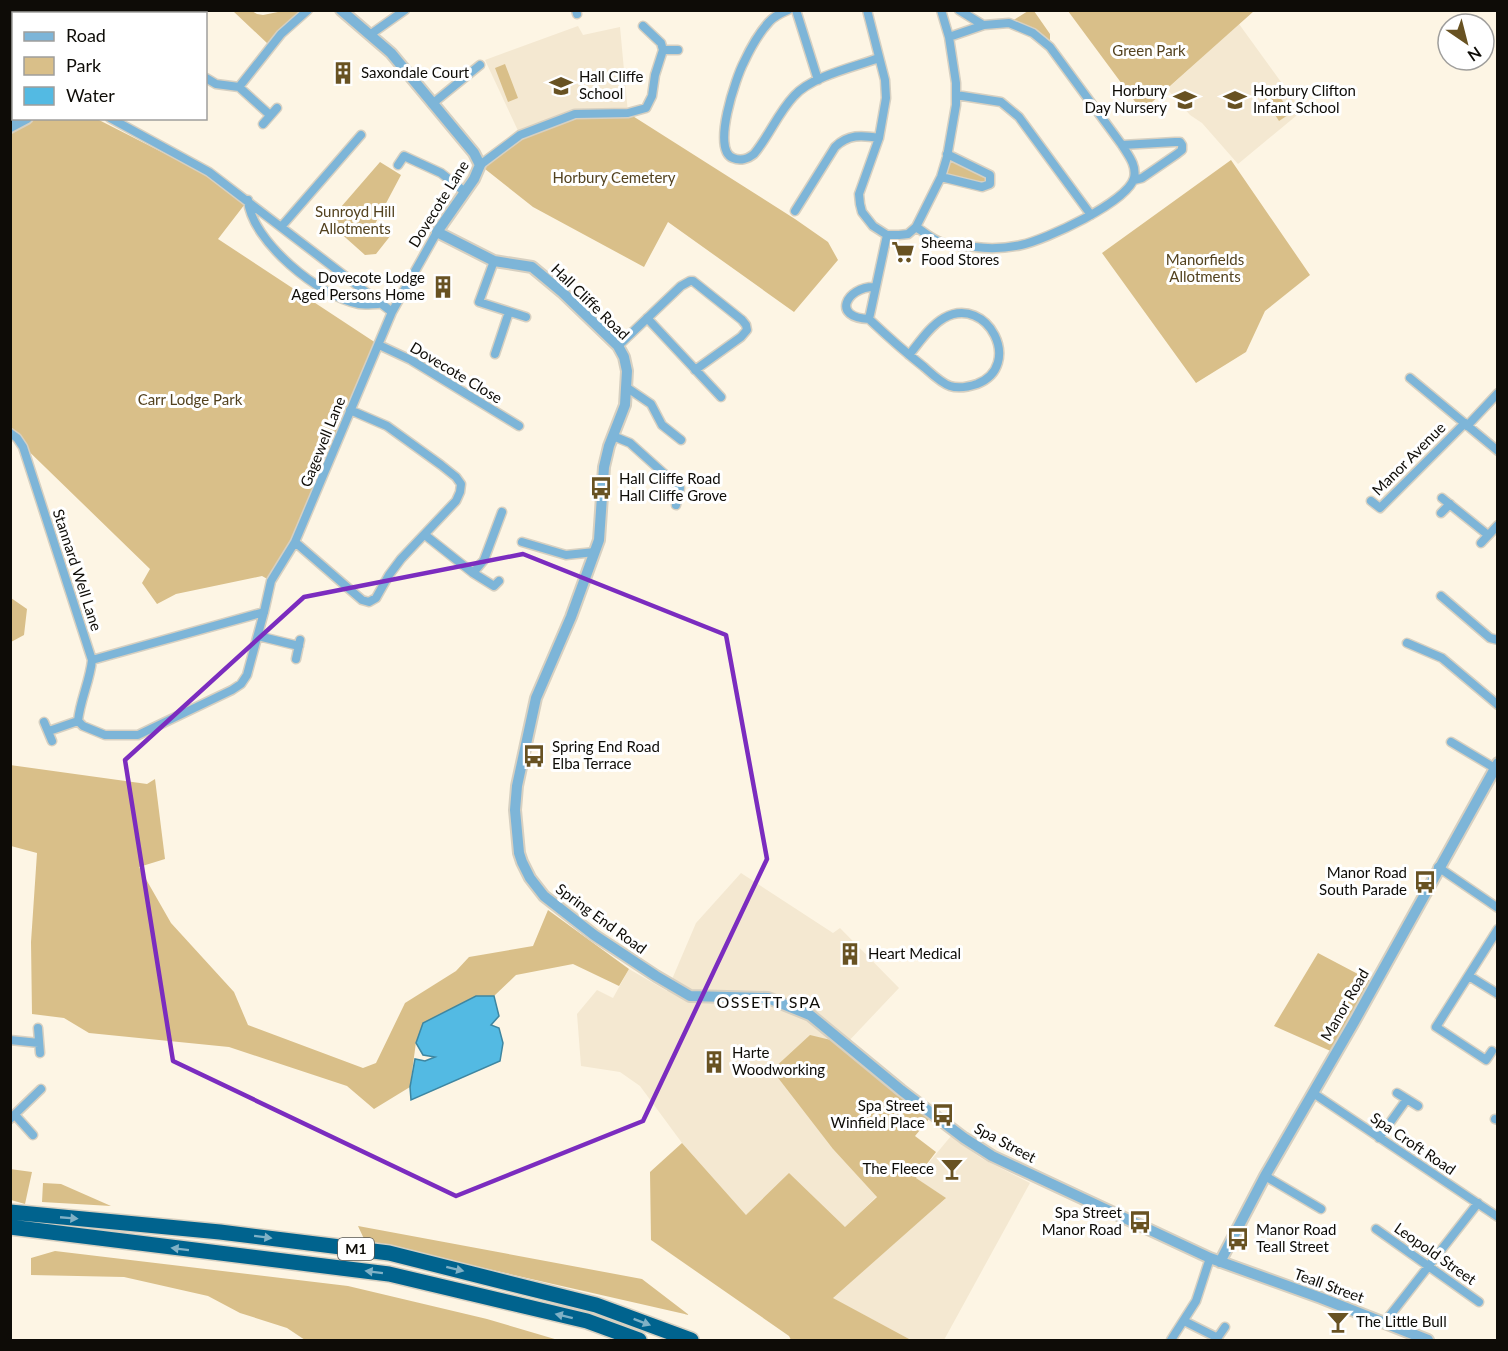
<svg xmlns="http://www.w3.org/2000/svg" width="1508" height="1351" viewBox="0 0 1508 1351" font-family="Lato,sans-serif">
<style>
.built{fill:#f4e8d1}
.green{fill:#d9bf89}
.water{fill:#53bae3;stroke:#3e86a1;stroke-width:1.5}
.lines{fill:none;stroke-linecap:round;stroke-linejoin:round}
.minor-casing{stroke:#d7d0c1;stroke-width:11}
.tertiary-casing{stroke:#d7d0c1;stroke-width:14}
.motorway-casing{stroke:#d7d0c1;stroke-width:18}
.minor{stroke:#7db5d8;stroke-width:8}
.tertiary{stroke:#7db5d8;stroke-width:10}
.motorway{stroke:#00638e;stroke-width:15}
.oneway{fill:#80b1c6}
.marked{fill:none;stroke:#7b2cbf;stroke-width:4.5;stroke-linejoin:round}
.labels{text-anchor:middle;stroke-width:6;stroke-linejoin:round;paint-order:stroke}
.shield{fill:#fff;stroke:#565551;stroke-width:1.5}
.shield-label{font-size:14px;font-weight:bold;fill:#0e0c07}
.park-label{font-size:15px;fill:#53421f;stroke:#fff}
.poi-label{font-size:15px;fill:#0e0c07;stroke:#fff;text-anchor:start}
.street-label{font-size:15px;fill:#0e0c07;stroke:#fff}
.neighbourhood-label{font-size:16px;letter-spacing:1.5px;fill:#0e0c07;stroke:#fff}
</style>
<rect width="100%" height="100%" fill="#fdf5e4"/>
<!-- built -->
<path class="built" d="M1239,24L1302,111L1238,164L1202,123L1190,115L1167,89Z
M578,26L583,35L620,27L628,113L520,135L485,60Z
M741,873L833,933L840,928L899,988L846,1044L833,1149L877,1196L846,1227L746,1215L682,1143L640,1086L620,1072L581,1066L577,1014L597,990L613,998L629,969L667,991L696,923Z
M951,1136L981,1158L1030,1183L944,1340H911L832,1298L945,1199L916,1178Z"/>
<!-- green -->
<path class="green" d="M233,11H252L257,14L263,15L283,11H301L268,44Z
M1028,11H1034L1050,34V47L1009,23Z
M1068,11H1254L1142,111Z
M505,64L518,98L508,102L495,68Z
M1275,90L1291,113L1279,121L1264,98Z
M628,113L795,219L828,242L838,260L794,312L668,222L644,267L533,207L480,165L513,139L575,114Z
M34,119H97L207,175L245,204L218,239L379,345L311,508L271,581L262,576L176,594L157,604L142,583L150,569L11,434L10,131Z
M947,157L986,173V186L941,177Z
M1231,160L1310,275L1265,311L1246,352L1196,383L1102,253Z
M380,162L401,175L375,224L391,235L376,254L365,255L328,222Z
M11,598L27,609L24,635L11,642Z
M10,765L147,784L155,779L165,859L139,867L171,923L234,992L248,1025L363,1068L376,1063L405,1003L456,971L469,957L533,946L548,910L629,969L619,986L573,964L516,975L494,996H476L416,1042L410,1087L374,1109L347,1086L229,1047L89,1033L64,1018L32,1014L31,942L37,853L11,846Z
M1318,953L1375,983L1335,1053L1274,1026Z
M810,1035L835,1041L929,1119L915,1136L936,1152L916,1178L946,1198L833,1298L911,1340H791L789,1336L651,1240L650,1172L682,1143L746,1215L789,1173L845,1227L877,1197L833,1149L772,1070Z
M10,1169L32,1172L25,1204L11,1200Z
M43,1183L61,1184L111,1206L42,1202Z
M358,1226L642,1279L689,1315L365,1241Z
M55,1251L348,1286L487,1319L558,1340H305L287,1328L240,1313L208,1296L124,1277L31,1275V1258Z"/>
<!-- water -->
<path class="water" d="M476,996H494L499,1016L491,1025L499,1028L503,1043L500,1061L411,1100L410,1087L415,1059L425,1061L435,1057L423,1055L416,1043L423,1023Z"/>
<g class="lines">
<!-- minor casing -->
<g class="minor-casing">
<path id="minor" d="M576,10L577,14
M788,10C781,13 774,16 769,22C759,33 750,49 744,62C736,77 711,150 733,158C740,161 748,159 754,154C769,136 778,113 794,96C812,76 854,67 879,58
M796,10L818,80
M867,10L885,80L886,98L879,138L859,194L860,204L862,212L873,226L887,235H899L908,234L916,227L941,177L947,157L956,105V83L949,37L941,10
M959,10L983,25
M371,34L405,10
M663,50H678
M206,78L216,84L239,87L281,34L308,10
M239,87L270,115
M956,95L1001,102L1019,117L1091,215
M432,104L480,65
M110,118L209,172L392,312
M263,124L277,108
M1122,145L1175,142H1180L1182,145V150L1177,154L1142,178L1134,180
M398,165L404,156L441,173L465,192
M480,165L520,135L575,114L628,113L646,108L652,96L655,75L663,50L661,43L643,26
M941,177L982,187L990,184V175L947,154
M248,200C251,241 320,297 359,304C365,305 372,304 378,304
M795,211L835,147C848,134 862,135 879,138
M281,227L361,135
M916,227C924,232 934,241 943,243C953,246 965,246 975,247C990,249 1007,248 1021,245C1045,240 1128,202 1134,178C1137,165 1128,155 1122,145L1050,47L1033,33L1009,23L984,25L949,37
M887,235L869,319C887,336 905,352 924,367C932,374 941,383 950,386C959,389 968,387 977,384C1024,366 988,294 944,318C930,326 919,343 909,355
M494,261L479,302L526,317
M647,318L721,397
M869,319C831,318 846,287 874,287
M379,345L411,360L519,426
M618,346L681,286L690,281H693L742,320L746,325L747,330L741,337L695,370
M495,354L509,312
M1410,378L1498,451
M626,387L651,404L662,425L681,440
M1467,426L1498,393
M10,433L17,438L23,447L92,660C90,681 80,700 78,721L83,726L105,735H138L232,690L241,684L247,675L264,612L271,581L295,542L392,312L437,232
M613,436L630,443L680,488L676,505
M1442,498L1488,535
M1371,501L1380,508L1465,423
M1441,513L1450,504
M425,535L473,573L494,586L499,581
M295,542L362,600L369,602L376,598L389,575L401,559L456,501L460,492L461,484L456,477L441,465L387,426L350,410
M522,542L566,555L595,552
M1481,543L1498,525
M473,573L484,560L502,512
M1441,596L1490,638L1498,640
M258,636L299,646
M1407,643L1442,658L1498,705
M296,659L300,640
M92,660L264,612
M44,722L52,741
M49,731L78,721
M1451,742L1498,770
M1438,867L1498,908
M1469,976L1498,994
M38,1028L40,1053
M10,1040L39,1043
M1492,1051L1486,1060L1436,1027L1498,929
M1313,1093L1498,1217
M1397,1093L1418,1106
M15,1115L33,1135
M10,1119L41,1089
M1495,1119L1498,1120
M1379,1138L1407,1099
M1265,1176L1321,1209
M1376,1229L1479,1302
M1184,1321L1216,1337H1218L1225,1327
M1384,1323L1478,1203
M1171,1340L1196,1301L1210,1258"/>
</g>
<!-- tertiary casing -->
<g class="tertiary-casing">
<path id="tertiary" d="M341,10L391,53L474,153L480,165L474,179L437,232L494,261L532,267L562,292L618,346L624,357L627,371L625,405L609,446L604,467L599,540L571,617L536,698L517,786L515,810L519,853L522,862L530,878L544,896L594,935L656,976L690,996L768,998L810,1015L901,1090L964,1138L992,1156L1210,1258L1321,1298L1428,1340
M194,14L197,10
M10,127L27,118
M1220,1262L1265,1176L1354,1022L1498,763"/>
</g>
<!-- motorway casing -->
<g class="motorway-casing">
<path id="motorway" d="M10,1212L220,1232L389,1253L596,1305L691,1340
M10,1227L389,1274L587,1321L639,1340"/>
</g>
<!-- minor -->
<use href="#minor" class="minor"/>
<!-- tertiary -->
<use href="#tertiary" class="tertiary"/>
<!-- motorway -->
<use href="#motorway" class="motorway"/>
</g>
<!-- one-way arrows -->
<defs><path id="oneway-solid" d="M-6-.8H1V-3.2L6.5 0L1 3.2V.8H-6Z" transform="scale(1.5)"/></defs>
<g class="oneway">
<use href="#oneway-solid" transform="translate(69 1218) rotate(5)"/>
<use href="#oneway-solid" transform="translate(263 1237) rotate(7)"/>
<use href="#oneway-solid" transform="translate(180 1249) rotate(-173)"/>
<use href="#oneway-solid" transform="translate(455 1269) rotate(14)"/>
<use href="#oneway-solid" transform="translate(374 1272) rotate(-173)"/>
<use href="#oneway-solid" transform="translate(564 1316) rotate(-166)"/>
<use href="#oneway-solid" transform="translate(642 1322) rotate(21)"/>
</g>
<!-- marked area -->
<path class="marked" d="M523,554L726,635L767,859L643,1121L456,1196L173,1061L125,760L304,597Z"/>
<!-- icons -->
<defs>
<g id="building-bare" transform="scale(1.8)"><path d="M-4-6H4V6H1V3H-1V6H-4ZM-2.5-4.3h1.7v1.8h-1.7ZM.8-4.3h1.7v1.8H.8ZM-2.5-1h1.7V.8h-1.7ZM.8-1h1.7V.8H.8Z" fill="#685222" stroke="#fff" stroke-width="2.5" paint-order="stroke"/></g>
<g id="school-bare" transform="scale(1.8)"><path d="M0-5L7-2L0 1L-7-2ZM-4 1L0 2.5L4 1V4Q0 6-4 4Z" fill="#685222" stroke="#fff" stroke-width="2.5" paint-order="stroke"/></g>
<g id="supermarket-bare" transform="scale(1.8)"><path d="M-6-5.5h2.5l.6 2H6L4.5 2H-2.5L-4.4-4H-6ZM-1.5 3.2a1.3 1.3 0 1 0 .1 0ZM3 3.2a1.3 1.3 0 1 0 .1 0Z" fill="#685222" stroke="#fff" stroke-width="2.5" paint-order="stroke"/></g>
<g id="bus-bare" transform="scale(1.8)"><path d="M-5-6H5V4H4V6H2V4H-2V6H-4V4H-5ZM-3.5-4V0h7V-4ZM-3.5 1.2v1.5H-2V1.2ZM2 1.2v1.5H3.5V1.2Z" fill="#685222" stroke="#fff" stroke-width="2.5" paint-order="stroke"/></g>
<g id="bar-bare" transform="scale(1.8)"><path d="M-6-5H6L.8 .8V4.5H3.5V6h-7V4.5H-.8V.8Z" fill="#685222" stroke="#fff" stroke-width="2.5" paint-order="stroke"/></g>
</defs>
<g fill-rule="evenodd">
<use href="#building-bare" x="343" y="73"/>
<use href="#school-bare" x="561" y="86"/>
<use href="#school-bare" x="1185" y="100"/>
<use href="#school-bare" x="1235" y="100"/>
<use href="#supermarket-bare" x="903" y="252"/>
<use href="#building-bare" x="443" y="287"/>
<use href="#bus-bare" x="601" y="488"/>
<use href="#bus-bare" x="534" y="756"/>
<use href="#bus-bare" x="1425" y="882"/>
<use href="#building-bare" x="850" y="954"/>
<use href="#building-bare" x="714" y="1062"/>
<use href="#bus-bare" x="943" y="1115"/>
<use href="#bar-bare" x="952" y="1169"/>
<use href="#bus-bare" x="1140" y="1222"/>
<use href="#bus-bare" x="1238" y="1239"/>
<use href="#bar-bare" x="1338" y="1322"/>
</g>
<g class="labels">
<!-- shield labels -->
<rect class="shield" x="338" y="1238" width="36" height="22" rx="4.5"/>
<g class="shield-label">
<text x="356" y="1254">M1</text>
</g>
<!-- park labels -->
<g class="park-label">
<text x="1149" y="56">Green Park</text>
<text x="614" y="183">Horbury Cemetery</text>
<text x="355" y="217">Sunroyd Hill<tspan x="355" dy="17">Allotments</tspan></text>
<text x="1205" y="265">Manorfields<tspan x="1205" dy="17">Allotments</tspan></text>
<text x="190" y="405">Carr Lodge Park</text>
</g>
<!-- poi labels -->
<g class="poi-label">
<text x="361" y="78">Saxondale Court</text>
<text x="579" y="82">Hall Cliffe<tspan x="579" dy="17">School</tspan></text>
<text x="1167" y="96" text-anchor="end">Horbury<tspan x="1167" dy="17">Day Nursery</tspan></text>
<text x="1253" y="96">Horbury Clifton<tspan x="1253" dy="17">Infant School</tspan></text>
<text x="921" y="248">Sheema<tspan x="921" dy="17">Food Stores</tspan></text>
<text x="425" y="283" text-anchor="end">Dovecote Lodge<tspan x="425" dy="17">Aged Persons Home</tspan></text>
<text x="619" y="484">Hall Cliffe Road<tspan x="619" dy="17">Hall Cliffe Grove</tspan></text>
<text x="552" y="752">Spring End Road<tspan x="552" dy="17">Elba Terrace</tspan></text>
<text x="1407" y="878" text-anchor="end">Manor Road<tspan x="1407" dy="17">South Parade</tspan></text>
<text x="868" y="959">Heart Medical</text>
<text x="732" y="1058">Harte<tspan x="732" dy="17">Woodworking</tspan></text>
<text x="925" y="1111" text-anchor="end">Spa Street<tspan x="925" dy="17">Winfield Place</tspan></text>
<text x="934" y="1174" text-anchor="end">The Fleece</text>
<text x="1122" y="1218" text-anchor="end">Spa Street<tspan x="1122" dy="17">Manor Road</tspan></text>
<text x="1256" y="1235">Manor Road<tspan x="1256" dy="17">Teall Street</tspan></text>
<text x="1356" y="1327">The Little Bull</text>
</g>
<!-- street labels -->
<g class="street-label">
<text transform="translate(439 204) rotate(-58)" y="5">Dovecote Lane</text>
<text transform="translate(590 302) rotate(44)" y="5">Hall Cliffe Road</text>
<text transform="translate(456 373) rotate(31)" y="5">Dovecote Close</text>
<text transform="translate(323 442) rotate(-68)" y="5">Gagewell Lane</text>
<text transform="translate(1409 459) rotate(-45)" y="5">Manor Avenue</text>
<text transform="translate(77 570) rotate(72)" y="5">Stannard Well Lane</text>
<text transform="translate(601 919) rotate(36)" y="5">Spring End Road</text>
<text transform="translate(1345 1005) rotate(-60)" y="5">Manor Road</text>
<text transform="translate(1005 1143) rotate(28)" y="5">Spa Street</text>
<text transform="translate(1413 1144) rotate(34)" y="5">Spa Croft Road</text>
<text transform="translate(1435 1254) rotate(35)" y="5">Leopold Street</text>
<text transform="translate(1329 1286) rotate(20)" y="5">Teall Street</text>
</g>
<!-- neighbourhood labels -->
<g class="neighbourhood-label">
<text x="769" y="1008">OSSETT SPA</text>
</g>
</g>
<!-- border -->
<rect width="1508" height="1351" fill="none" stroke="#0e0c07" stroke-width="24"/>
<!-- legend -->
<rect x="12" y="12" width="195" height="108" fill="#ffffff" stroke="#9f9e9c" stroke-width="1.5"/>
<rect x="24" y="32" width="30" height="9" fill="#7db5d8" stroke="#9f9e9c" stroke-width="1.5"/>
<text x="66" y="42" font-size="18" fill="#0e0c07">Road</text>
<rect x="24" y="57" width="30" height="18" fill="#d9bf89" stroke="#9f9e9c" stroke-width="1.5"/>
<text x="66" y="72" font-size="18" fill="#0e0c07">Park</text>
<rect x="24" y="87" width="30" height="18" fill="#53bae3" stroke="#9f9e9c" stroke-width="1.5"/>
<text x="66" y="102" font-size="18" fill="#0e0c07">Water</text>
<!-- north arrow -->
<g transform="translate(1466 42) rotate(145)"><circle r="28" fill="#ffffff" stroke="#9f9e9c" stroke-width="1.5"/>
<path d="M0-4.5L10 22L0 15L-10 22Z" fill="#685222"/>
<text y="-9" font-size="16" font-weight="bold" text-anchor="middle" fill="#0e0c07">N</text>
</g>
</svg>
